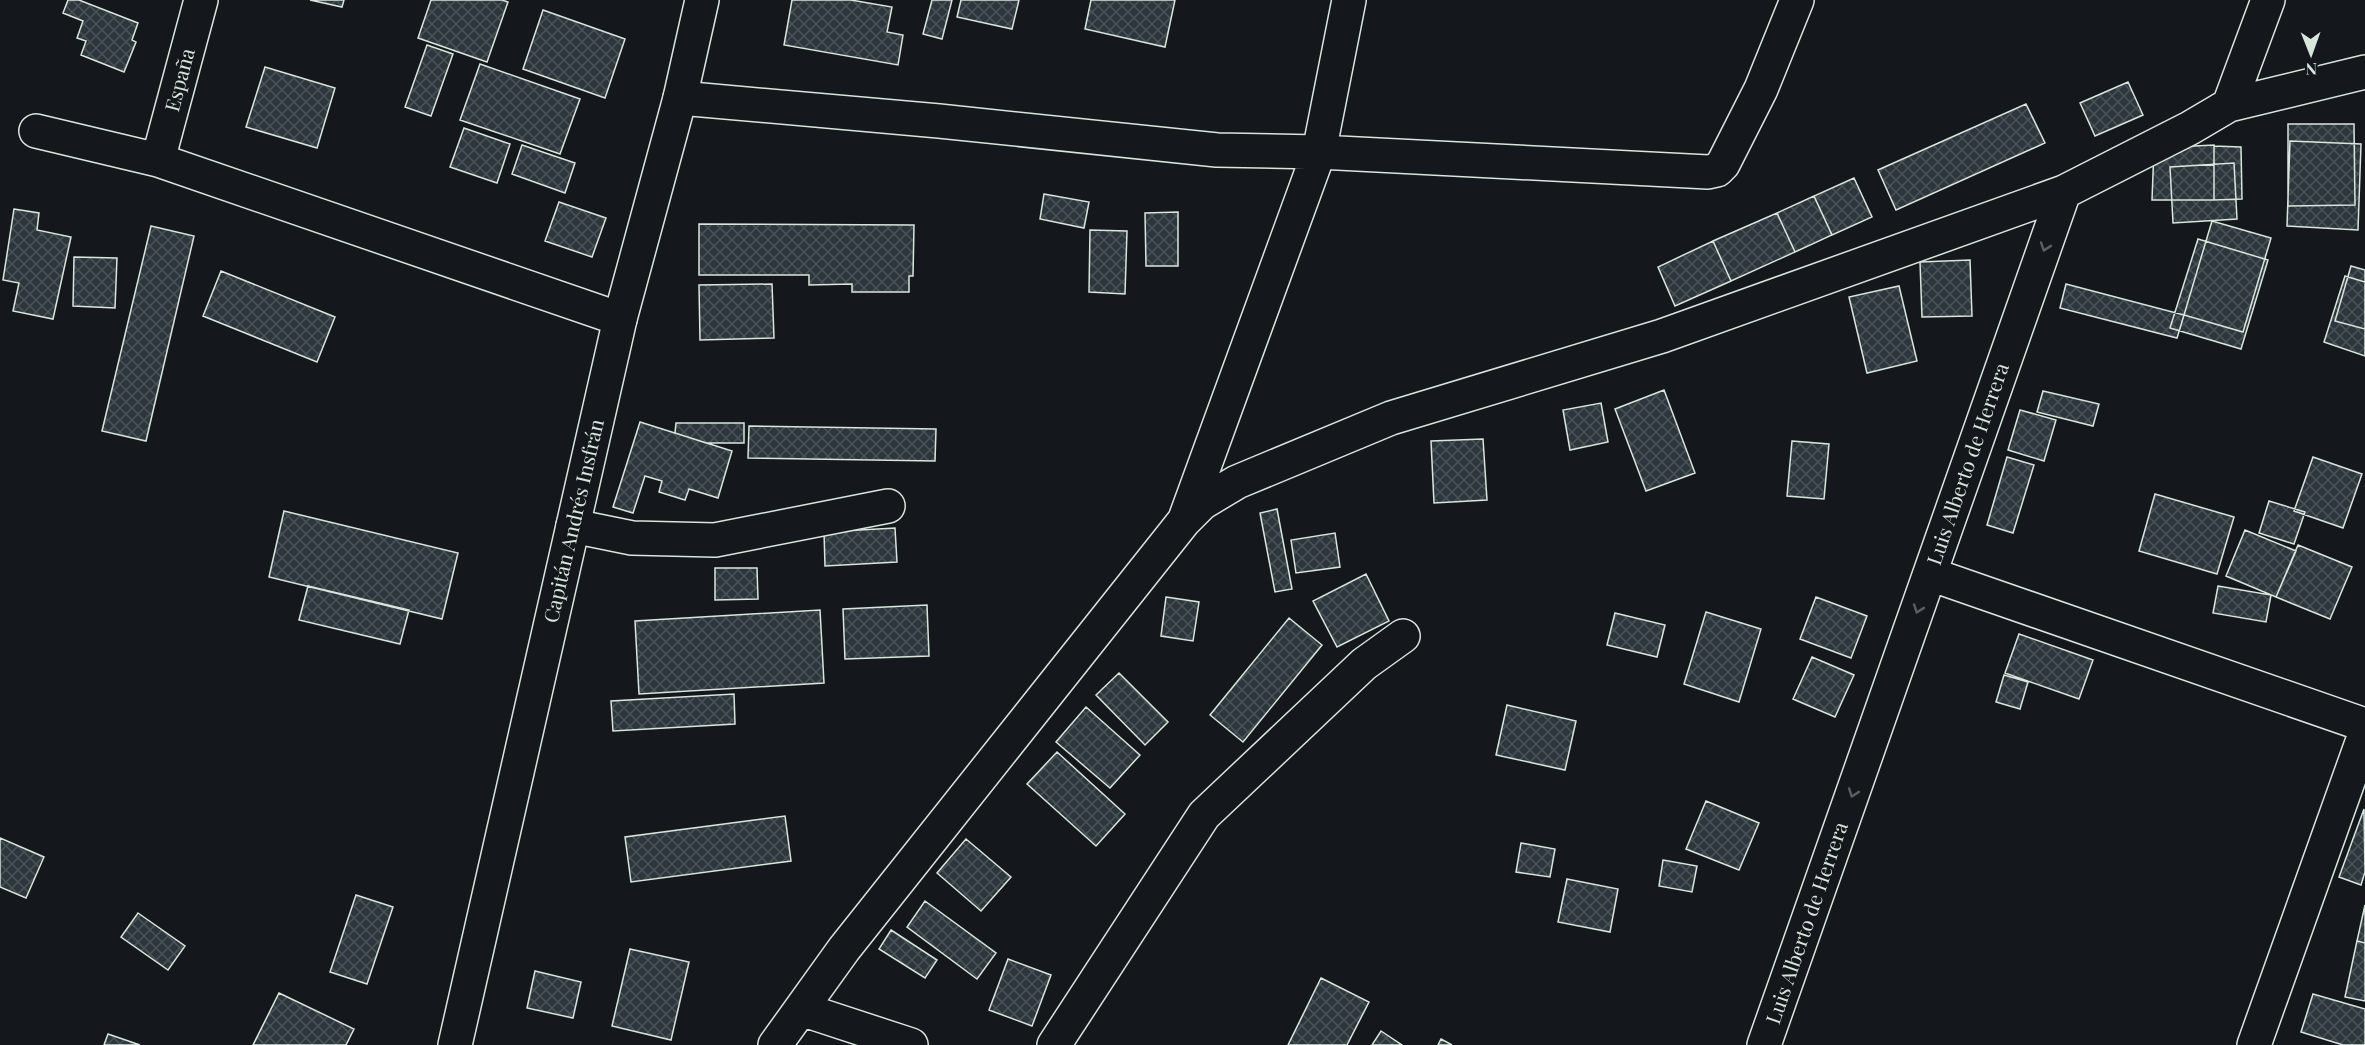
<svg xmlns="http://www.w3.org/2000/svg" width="2365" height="1045" viewBox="0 0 2365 1045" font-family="'Playfair Display',serif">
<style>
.building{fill:url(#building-cross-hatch);stroke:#d8e6dc;stroke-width:1.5}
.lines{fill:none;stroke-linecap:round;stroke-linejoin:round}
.minor-casing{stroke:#d8e6dc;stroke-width:36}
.major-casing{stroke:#d8e6dc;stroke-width:36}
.minor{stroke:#14181c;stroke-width:33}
.major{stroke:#14181c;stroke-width:33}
.oneway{stroke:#59605f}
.labels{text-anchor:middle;stroke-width:4.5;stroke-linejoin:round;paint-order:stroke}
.street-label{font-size:20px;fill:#d8e6dc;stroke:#14181c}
</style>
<defs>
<pattern id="building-cross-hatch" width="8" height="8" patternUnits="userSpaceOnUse" patternTransform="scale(1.5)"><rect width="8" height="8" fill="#2c363c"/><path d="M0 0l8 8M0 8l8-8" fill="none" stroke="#4a5358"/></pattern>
</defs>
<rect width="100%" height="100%" fill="#14181c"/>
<!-- building -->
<path class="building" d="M68,0H79L138,23L132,40L136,42L124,72L81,55L86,41L77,38L83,21L63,13Z
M310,0H344L342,7Z
M431,0H502L508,2L487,62L418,38Z
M792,0H851L892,7L887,32L903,35L898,65L784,45Z
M932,0H952L942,39L923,34Z
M961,0H1019L1012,29L957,17Z
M1091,0H1175L1165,47L1085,29Z
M543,10L625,39L605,98L523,69Z
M427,45L453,54L431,116L405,107Z
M480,64L580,99L560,154L460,120Z
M265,67L335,88L317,148L246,127Z
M2128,82L2143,115L2095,136L2080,103Z
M2026,104L2045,143L1896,210L1878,170Z
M2288,124H2354L2355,205L2288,206Z
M464,128L510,144L497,183L450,167Z
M2290,141L2361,144L2358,230L2287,226Z
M522,145L575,163L565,193L512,174Z
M2214,145V200H2152L2154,148Z
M2214,146L2241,147L2242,199L2214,200Z
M2234,163L2237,219L2173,223L2170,167Z
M1854,178L1872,217L1832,235L1814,196Z
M1044,194L1089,202L1084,228L1040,219Z
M1814,196L1832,235L1795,252L1777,213Z
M559,202L606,218L592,257L545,241Z
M14,209L39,213L37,230L71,237L53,319L13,311L19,283L3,280Z
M1178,212V266H1146L1145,213Z
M1777,213L1795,252L1731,281L1713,241Z
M2212,221L2271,238L2243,332L2184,315Z
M699,224L914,225L913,276H909V292H852V284L809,285V275H699Z
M151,226L194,236L146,441L102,431Z
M1090,230L1127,231L1125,294L1089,292Z
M2198,239L2268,260L2241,349L2170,328Z
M1713,241L1731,281L1675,306L1658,267Z
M74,257L117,258L115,308L73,306Z
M1970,260L1972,316L1922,317L1920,262Z
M2351,266L2365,270V329L2335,321Z
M221,271L335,317L317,362L203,316Z
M2345,276L2365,282V356L2324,342Z
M772,284L774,338L700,340L699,285Z
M2066,284L2184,315L2177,338L2060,308Z
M1899,286L1917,361L1867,373L1849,297Z
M1664,390L1695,473L1646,491L1615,409Z
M2043,391L2099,404L2093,426L2037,412Z
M1601,403L1608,442L1570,450L1563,410Z
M2020,410L2056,420L2044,461L2008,450Z
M640,422L732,451L718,498L689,489L685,500L659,492L662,481L645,476L633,513L613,507Z
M676,423H744V443H706L675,433Z
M749,426L936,429L935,461L748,458Z
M1483,439L1487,500L1434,503L1431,441Z
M1792,441L1829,444L1824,499L1787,496Z
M2007,457L2034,465L2013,533L1987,525Z
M2313,457L2362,474L2343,528L2294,511Z
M2155,494L2234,517L2217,574L2139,551Z
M2269,501L2305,512L2294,544L2259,533Z
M1277,509L1292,589L1275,592L1260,513Z
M284,511L458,553L442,619L269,577Z
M895,528L897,562L825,566L824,532Z
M2245,530L2296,551L2276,597L2226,576Z
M1335,533L1340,567L1296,573L1291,540Z
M2298,545L2352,567L2330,619L2276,597Z
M715,568H757L758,599L715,600Z
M1366,574L1389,621L1337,647L1313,601Z
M308,586L409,610L400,644L299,620Z
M2218,586L2271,595L2266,622L2213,613Z
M1166,597L1199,602L1193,641L1161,636Z
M1816,597L1867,616L1851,658L1800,639Z
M927,605L929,656L845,659L843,609Z
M820,610L824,683L639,694L635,621Z
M1706,612L1761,629L1739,702L1684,684Z
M1615,613L1665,625L1657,657L1607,645Z
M1289,618L1322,645L1243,742L1210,715Z
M2019,634L2093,660L2079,699L2005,673Z
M1812,657L1854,675L1835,717L1793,699Z
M1119,673L1168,722L1145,745L1096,695Z
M2004,675L2028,682L2020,709L1996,702Z
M734,694L735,724L613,731L611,701Z
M1507,705L1576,721L1565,770L1496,755Z
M1086,707L1140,755L1110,788L1056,742Z
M1057,752L1125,814L1096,846L1027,784Z
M1706,801L1759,823L1739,870L1686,849Z
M2364,809L2365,872L2361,885L2339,877Z
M785,816L791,861L631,882L625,837Z
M0,838L44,857L26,898L0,887Z
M966,839L1011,877L981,911L937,873Z
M1521,843L1555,849L1550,877L1516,872Z
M1663,860L1697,866L1692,892L1659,886Z
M1567,879L1618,889L1610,932L1558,922Z
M356,895L393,907L367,984L330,972Z
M925,901L996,953L977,979L907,927Z
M2365,905V943L2357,941Z
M138,913L185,946L168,970L121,937Z
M891,930L937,960L925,978L879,949Z
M2357,941L2365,943V1001L2345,997Z
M630,949L689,962L671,1040L612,1026Z
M1008,959L1051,975L1032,1026L989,1010Z
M535,971L581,982L573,1018L527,1008Z
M1321,978L1369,1002L1347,1045H1288Z
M279,993L354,1029L346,1045H253Z
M2313,994L2365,1009V1045H2343L2301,1032Z
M1381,1031L1402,1045H1372Z
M108,1034L140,1045H104Z
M1441,1039L1452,1045H1438Z"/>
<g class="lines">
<!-- minor casing -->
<g class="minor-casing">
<path id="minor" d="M1349,0L1319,152L1708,172L1717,170L1723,164L1761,89L1797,0
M680,98L939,121L1217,150L1319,152L1185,519
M2229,105L2268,0
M36,131L158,160L620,319
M158,160L201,0
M573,526L632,538L715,540L888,506
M1930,574L2365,725
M801,1009L911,1045
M775,1045L844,949L1184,521L1202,503L1237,482L1391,418L1662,336L2064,192L2190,128L2229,105L2365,72
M1054,1045L1204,815L1364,664L1403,636
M1764,1045L2064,192
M2254,1045L2365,734"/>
</g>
<!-- major casing -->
<g class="major-casing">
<path id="major" d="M455,1045L620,319L680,98L702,0"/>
</g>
<!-- minor -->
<use href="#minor" class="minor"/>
<!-- major -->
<use href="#major" class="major"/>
</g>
<!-- one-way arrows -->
<defs><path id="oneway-chevron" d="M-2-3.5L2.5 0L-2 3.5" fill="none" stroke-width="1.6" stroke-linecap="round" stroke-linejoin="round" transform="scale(1.5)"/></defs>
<g class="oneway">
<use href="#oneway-chevron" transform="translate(2045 247) rotate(109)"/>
<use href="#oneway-chevron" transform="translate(1918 609) rotate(109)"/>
<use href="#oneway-chevron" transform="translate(1853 793) rotate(109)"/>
</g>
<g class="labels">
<!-- street labels -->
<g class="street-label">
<text transform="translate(180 80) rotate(-75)" y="7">España</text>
<text transform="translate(1968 464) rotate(-71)" y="7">Luis Alberto de Herrera</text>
<text transform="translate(574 521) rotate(-77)" y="7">Capitán Andrés Insfrán</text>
<text transform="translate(1807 923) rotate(-71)" y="7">Luis Alberto de Herrera</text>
</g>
</g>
<!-- north arrow -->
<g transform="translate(2311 54) rotate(179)" stroke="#14181c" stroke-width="4.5" paint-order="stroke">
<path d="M0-4.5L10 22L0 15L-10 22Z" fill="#d8e6dc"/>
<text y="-9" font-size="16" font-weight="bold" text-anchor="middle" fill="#d8e6dc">N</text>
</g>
</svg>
